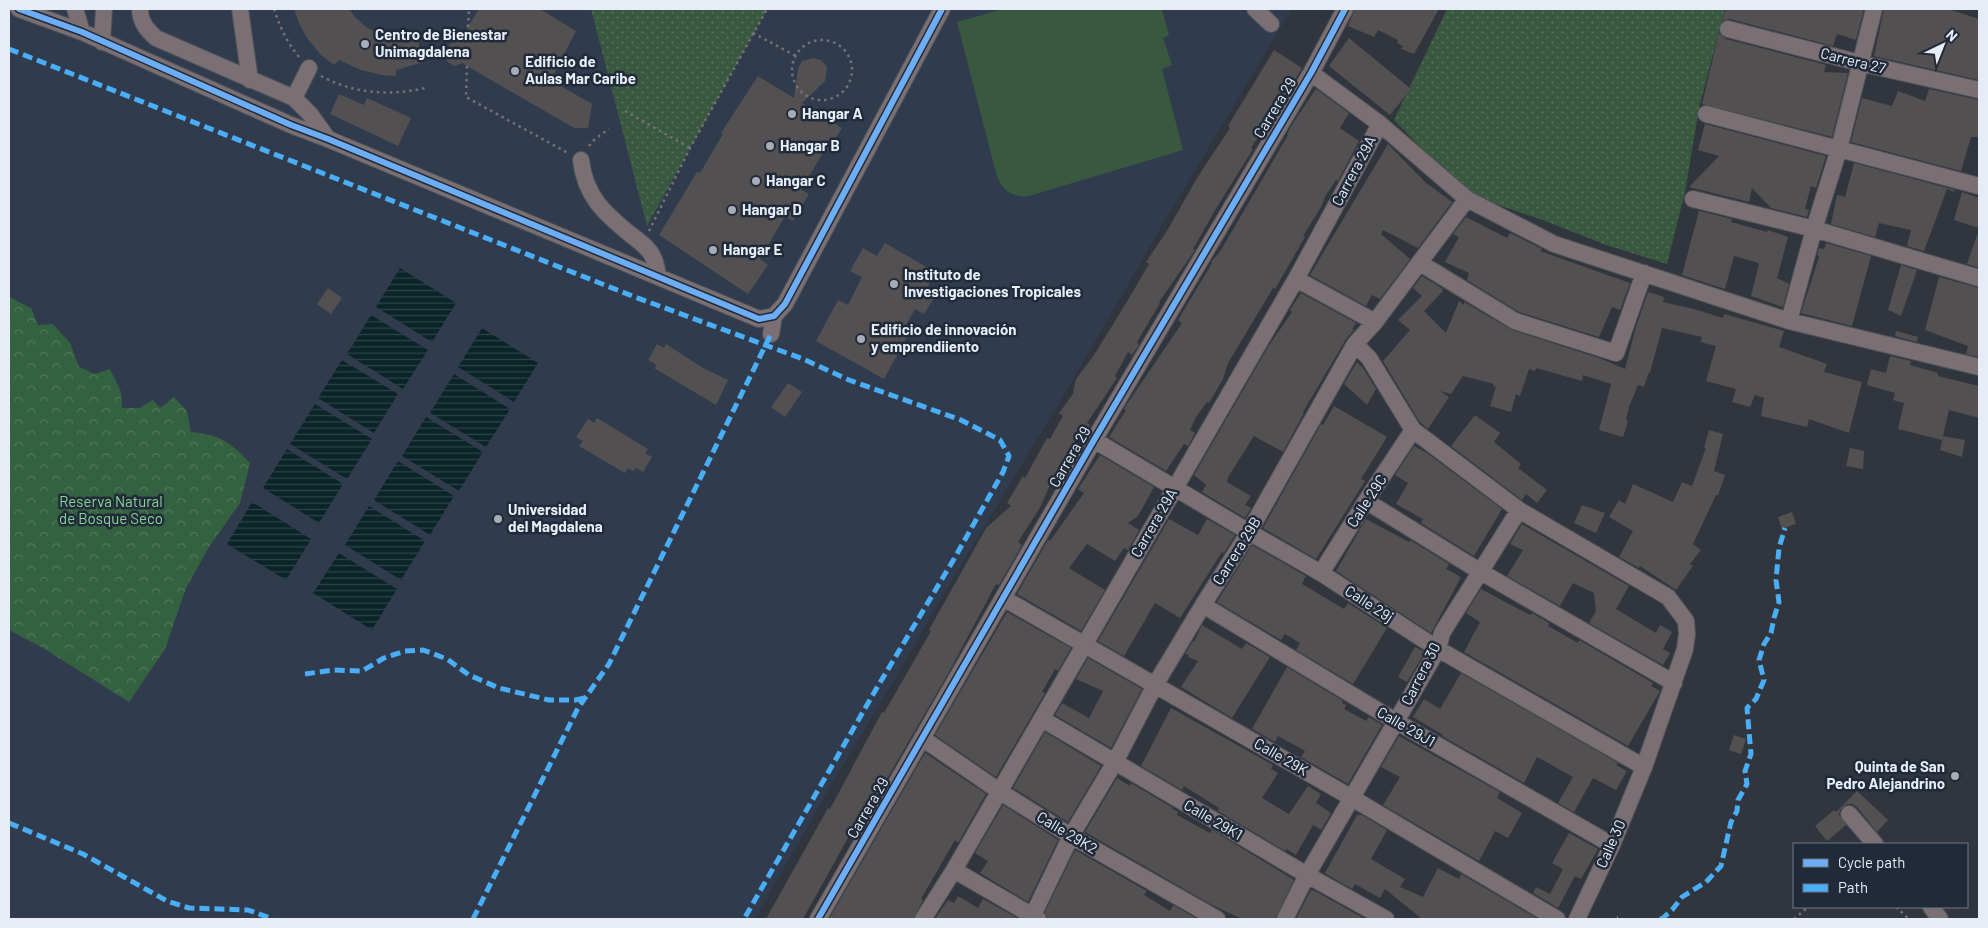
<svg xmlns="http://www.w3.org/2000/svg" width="1988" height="928" viewBox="0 0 1988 928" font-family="Barlow,sans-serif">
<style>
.built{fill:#303c4e}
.grass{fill:url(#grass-dots)}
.forest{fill:url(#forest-crowns)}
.green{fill:#385840}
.water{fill:url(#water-rules)}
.building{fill:#535052}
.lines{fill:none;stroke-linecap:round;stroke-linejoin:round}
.minor-casing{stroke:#4f535a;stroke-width:18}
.path{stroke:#777176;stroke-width:2.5;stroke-dasharray:2.5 4;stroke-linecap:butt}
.minor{stroke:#7a6f73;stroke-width:16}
.quiet{stroke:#49aef6;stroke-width:5;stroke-dasharray:10 5;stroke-linecap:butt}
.cycleway-casing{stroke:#212a39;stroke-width:9}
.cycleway{stroke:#6dadf4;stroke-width:6}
.poi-dot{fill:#a7adb6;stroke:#212a39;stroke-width:2}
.labels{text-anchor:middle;stroke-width:5;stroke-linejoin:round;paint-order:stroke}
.poi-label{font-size:15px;font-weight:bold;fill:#e7edf7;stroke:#212a39;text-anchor:start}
.street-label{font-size:15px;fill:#e7edf7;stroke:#212a39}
.park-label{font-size:15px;fill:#87d497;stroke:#212a39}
</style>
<defs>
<pattern id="grass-dots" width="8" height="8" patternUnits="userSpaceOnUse" patternTransform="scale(1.25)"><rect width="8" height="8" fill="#385840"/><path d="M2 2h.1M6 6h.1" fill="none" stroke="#55705c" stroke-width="1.8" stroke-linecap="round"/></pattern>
<pattern id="forest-crowns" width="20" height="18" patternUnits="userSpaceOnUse" patternTransform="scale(1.25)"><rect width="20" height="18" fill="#346140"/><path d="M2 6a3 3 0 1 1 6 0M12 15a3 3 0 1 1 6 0" fill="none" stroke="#51785c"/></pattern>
<pattern id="water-rules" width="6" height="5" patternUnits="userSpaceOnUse" patternTransform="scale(1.25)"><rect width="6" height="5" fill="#0a2428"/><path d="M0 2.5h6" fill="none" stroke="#2e4448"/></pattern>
</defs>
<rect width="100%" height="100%" fill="#31353d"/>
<!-- built -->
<path class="built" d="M9,9H1292L1174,205L1062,398L942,597L889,689L839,772L755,919H9Z"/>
<!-- grass -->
<path class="grass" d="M591,9H767L647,226Z
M1447,9H1725L1699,108L1685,192L1667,264L1606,245L1540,219L1486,201L1459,187L1394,120Z"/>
<!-- forest -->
<path class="forest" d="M9,297L31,308L38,325L53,324L70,343L79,367L95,374L110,369L121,392L122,408H139L153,400L160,408L174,397L187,411L191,432C221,435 230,442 250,463L240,503L209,547L186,588L165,649L129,702L43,648L9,630Z"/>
<!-- green -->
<path class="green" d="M1004,9H1162L1169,35L1163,38L1172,65L1162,69L1183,150L1029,196C1012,198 1001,190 996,173L957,22Z"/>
<!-- water -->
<path class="water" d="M400,268L456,303L432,342L376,307Z
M371,315L428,350L403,389L347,354Z
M482,328L538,363L514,402L458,367Z
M342,360L398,394L374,433L318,398Z
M454,374L510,409L486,447L430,413Z
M315,404L372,439L347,479L290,444Z
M426,417L483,452L459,491L402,456Z
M287,449L343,484L319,523L263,488Z
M398,461L454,496L430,535L374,500Z
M252,502L311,539L286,580L227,544Z
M369,506L425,541L401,580L345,545Z
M339,553L397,589L372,630L313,593Z"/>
<!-- building -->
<path class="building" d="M294,9H349L355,17L366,27L378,33L393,35H405L415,31L424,62L396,70V76L382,75L361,70L339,60L334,65L321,55L307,38L299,23Z
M479,9H540L576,31L553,76L561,81L559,85L592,104L588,128H574L467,66L462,63L454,66L448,62L444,55L446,48L450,44L461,38Z
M1355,9H1439L1414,54L1401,49L1403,46L1397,43L1398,40L1378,30L1374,37L1348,26Z
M1726,9H1864L1856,40L1837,34L1833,46L1730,19L1722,21Z
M1884,9H1948L1979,19V80L1874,56Z
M1719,33L1726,39L1826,65L1824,72L1848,73L1832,137L1702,104Z
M1349,38L1411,89L1390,115L1329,66Z
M1274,50L1302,68L1270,123L1268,122L1251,148L1253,149L1217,207L1193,249L1195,250L1159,302L1160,303L1137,342L1139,345L1132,355L1128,352L1115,376L1117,378L1087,423L1090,425L1082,439L1078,436L1049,487L1041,506L1018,542L1022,545L999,585L996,584L949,672L863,820L859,818L803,919H766L828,808L830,809L882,712L884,713L931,631L929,630L986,528L1011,506L1007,503L1023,476L1025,478L1047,438L1050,439L1063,416L1059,413L1073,394L1076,379L1094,355L1128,300L1149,264L1146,262L1167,231L1197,178L1230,128L1228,126Z
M813,58L821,60L827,67L825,81L802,103L842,128L826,153L824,151L801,190L809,194L793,221L785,216L760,259L768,265L748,294L659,235L697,172L700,173L723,134L721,133L758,76L794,98L798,69L802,61Z
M1316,89L1349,113L1340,128L1359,141L1338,181L1336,180L1326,195L1321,207L1303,236L1305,237L1275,289L1273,288L1228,363L1223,379L1209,403L1207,402L1196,417L1190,430L1195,433L1188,446L1184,444L1166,471L1109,437L1126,410L1124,409L1125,407L1182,323L1178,320L1212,263L1211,262L1221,250L1288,135L1287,134L1293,123Z
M1929,89L1979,100V137H1971L1961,171L1851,142L1862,98L1892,106L1898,91L1925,101Z
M339,94L364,105L367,98L411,118L398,146L330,114Z
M1705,124L1826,156L1816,188L1811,186L1805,209L1809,210L1807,217L1771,208L1752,188L1749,202L1689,187L1719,156L1698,150Z
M1388,144L1425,182L1452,202L1418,248L1383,230L1381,234L1410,259L1380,299L1372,295L1366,306L1310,275Z
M1854,163L1955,190L1954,192L1947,189L1924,251L1907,246L1911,230L1879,223L1875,237L1831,224L1837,195L1845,197Z
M1962,192L1979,198V228L1954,220Z
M1699,211L1732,219L1731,222L1767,232L1768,230L1788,237L1777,278L1789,284L1783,307L1751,296L1759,263L1734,256L1725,289L1682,275Z
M1466,217L1507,238L1510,233L1542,249L1540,251L1630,283L1620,310L1612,307L1599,337L1519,312L1467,280L1469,273L1445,262L1459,237L1453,234Z
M1977,235H1979V268L1967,264Z
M885,243L935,272L926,291L934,298L924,314L915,309L901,334L907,337L884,379L816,341L838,300L848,305L862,277L850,271L863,248L877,256Z
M1826,243L1871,256L1852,326L1801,313L1819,257L1817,255L1819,248L1824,249Z
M1901,265L1917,270L1901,316L1888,310Z
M1422,276L1443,289L1442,292L1424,311L1446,333L1459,301L1464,305V302L1512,330L1602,359L1625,369L1636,327L1648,292L1664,297L1663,302L1694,309L1723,318L1724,314L1784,331L1779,347L1827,364L1824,372L1862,382L1849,433L1809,419L1807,427L1761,416L1764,398L1755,395L1750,407L1732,402L1736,389L1706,381L1716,346L1700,342L1702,337L1662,328L1650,373L1649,372L1644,387L1638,385L1629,407L1626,420L1628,421L1623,437L1599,430L1611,384L1583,375L1582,381L1536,368L1535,371L1529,369L1520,396L1516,394L1511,412L1490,406L1496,387L1493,386L1494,384L1463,376L1451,394L1440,391L1449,397L1428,429L1419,421L1383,361L1410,330L1398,320L1422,296L1413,288Z
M1939,277L1979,288V357L1966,354L1968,346L1925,330Z
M328,288L342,298L331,314L317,304Z
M1301,293L1356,323L1352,329L1354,330L1346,339L1303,412L1304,413L1283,452L1254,436L1228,477L1227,482L1251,496L1245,505L1251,508L1245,518L1202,492L1206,485L1194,475L1268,347L1292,312L1290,310Z
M1896,331L1918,337L1917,342L1895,336Z
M657,344L664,348L666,344L703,368L728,380L716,405L654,368L657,365L648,360Z
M1890,356L1911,361L1910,365L1938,373V376L1979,386V418L1949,410L1942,440L1898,429L1904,403L1893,400L1895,393L1867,385L1871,369L1886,373Z
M1357,362L1363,368L1376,389L1367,405L1344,384Z
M788,383L802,392L785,417L771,407Z
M1334,406L1387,437L1361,479L1365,481L1316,559L1263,528L1321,424L1323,425Z
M1475,415L1500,433L1494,442L1521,464L1518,468L1547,490L1537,503L1526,494L1522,500L1451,446Z
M597,418L648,449L645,453L652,457L643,472L636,468L634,471L628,468L625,473L579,446L583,441L576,437L588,419L594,423Z
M1709,430L1723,434L1714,471L1725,475L1718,495H1716L1693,544L1701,550L1690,564L1693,566L1676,590L1640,566L1639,568L1619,557L1633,531L1609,517L1619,500L1625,504L1633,484L1673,502L1682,482L1692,486L1706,448H1704Z
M1943,436L1965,440L1962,457L1940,450Z
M1414,446L1427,453L1502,509L1474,556L1421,523L1423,519L1396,504L1408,483L1395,475Z
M1850,448L1864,451L1863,469L1846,466Z
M1100,455L1154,487L1138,516L1128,523L1139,530L1128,550L1124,548L1115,561L1087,544L1069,568L1105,590L1081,631L1017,594L1048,540L1050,541L1084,493L1078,489Z
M1582,505L1605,513L1596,533L1574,523Z
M1792,512L1796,524L1782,529L1778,517Z
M1169,519L1198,535L1207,519L1235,535L1224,553L1222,552L1180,618L1155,603L1124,656L1098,641Z
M1366,519L1409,542L1410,540L1449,564L1446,569L1461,577L1431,633L1336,571Z
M1522,524L1629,586L1616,609L1656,633L1660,625L1672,632L1663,649L1670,653L1663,665L1589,623L1596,611L1594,593L1573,583L1560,606L1507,576L1523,550L1510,544Z
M1252,545L1306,576L1302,584L1344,609L1348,603L1387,628L1353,684L1296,650L1300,643L1285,634L1281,640L1217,602Z
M1481,589L1530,615L1532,613L1549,623L1548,626L1578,643L1579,640L1653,683L1651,686L1660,691L1628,746L1464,652L1480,622L1466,613Z
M1007,612L1071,648L1058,671L1055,669L1042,692L1045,693L996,777L935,735Z
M1202,625L1242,649L1246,643L1270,657L1232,718L1181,687L1198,661L1188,657L1189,655L1185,654L1193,641L1194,642Z
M1415,647L1425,652L1407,682L1398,677Z
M1088,658L1142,689L1111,748L1055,715L1062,703L1089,718L1103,691L1076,679Z
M1287,667L1343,701L1342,703L1346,705L1344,709L1366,721L1369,717L1382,725L1348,784L1301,757L1305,751L1278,736L1275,742L1252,729Z
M1461,673L1618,763L1616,765L1627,771L1616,790L1593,778L1574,812L1558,803L1573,777L1537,757L1524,783L1442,736L1443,735L1413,717L1424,699L1440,709Z
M1171,708L1273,765L1271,769L1278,773L1262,798L1289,814L1308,786L1321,794L1316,803L1331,813L1321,830L1313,825L1296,855L1286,849L1285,851L1218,811L1219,808L1184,786L1182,790L1141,766Z
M1045,732L1101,766L1068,822L1013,788Z
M1734,735L1746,739L1741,754L1729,750Z
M1399,736L1500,792L1497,798L1522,813L1508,838L1495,831L1479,861L1383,805L1400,777L1381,767Z
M925,753L986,794L958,843L955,840L921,899L923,900L913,919H829Z
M1117,778L1130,786L1131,783L1173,808L1172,809L1178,812L1177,815L1210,833L1212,830L1294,880L1275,919H1242L1210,904L1085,832Z
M1857,791L1888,820L1877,832L1857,807L1852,804H1847L1840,810L1839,815L1846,825L1827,841L1815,826L1834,810L1836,812Z
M1003,805L1058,840L1028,902L980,873L988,861L975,853Z
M1357,815H1362L1387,830L1371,859L1405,879L1400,887L1423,897L1438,868L1459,879L1461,874L1538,919H1422L1385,889L1380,898L1355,884L1352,889L1326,874L1325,873Z
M1569,833L1598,849L1581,879L1575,876L1558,908L1533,893L1536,887L1550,894L1563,869L1552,863Z
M1075,850L1147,891L1144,895L1170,911L1173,905L1197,919H1048L1045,912Z
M1311,890L1315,891L1365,919H1296Z
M958,896L978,908L983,899L1019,919H935L948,900L954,903Z"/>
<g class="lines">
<!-- minor casing -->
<g class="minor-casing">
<path id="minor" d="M19,9L82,32L291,125L328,139L759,319L774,316L785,304L942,9
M75,9L82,32
M140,9C140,22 147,30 156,38L294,98
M240,9L250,80
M1255,9L1271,24
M1728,29L1860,63L1979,90
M102,42L104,9
M309,68L294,98L310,114L328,139
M1311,73L1380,124L1467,199L1554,244L1789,321L1979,367
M1706,114L1979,186
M581,160C585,196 604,213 631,235C639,241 649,248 653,257C656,262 657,269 658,276
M1693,199L1814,229L1979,278
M1420,263L1515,321L1616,353L1644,273
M1296,279L1375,322
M1789,321L1814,229L1839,149L1874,9
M771,334L774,316
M1355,344L1369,358L1413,430L1519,510L1668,597L1686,621L1687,634L1685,649L1644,767L1612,845L1577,919
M1094,440L1249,532L1321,573L1438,649L1644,767
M1366,501L1481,572L1674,683
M1321,573L1366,501L1413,430
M1003,598L1352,798L1557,919
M1203,605L1397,722L1612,845
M1042,719L1307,875L1386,919
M922,738L999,791L1071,836L1217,919
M1849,814L1875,844
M954,870L1038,919
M1931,907L1940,919
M818,919L1094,440L1311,73L1345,9
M923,919L954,870L1296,279L1380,124
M1031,919L1071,836L1115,762L1155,685L1203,605L1249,532L1355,344L1375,322L1467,199
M1285,919L1307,875L1438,649L1442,633L1519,510"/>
</g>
<!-- path -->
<path class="path" d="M274,9C280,27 287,43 300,58
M468,27L469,9
M753,33L796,56
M792 70a30 30 0 1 1 60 0a30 30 0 1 1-60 0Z
M467,42V39
M467,66L466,97L568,153
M321,76C355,94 389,96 426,88
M625,111L690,148
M589,146L595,139L609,129
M649,231L690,148L767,9
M1896,907L1909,919
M1794,919L1808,907"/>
<!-- minor -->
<use href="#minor" class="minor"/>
<!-- quiet -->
<path class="quiet" d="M9,49L635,297L803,359L849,380L961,420L1000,440L1009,456L1003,472L954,559L875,691L744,919
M305,674L334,670L362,671L384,658L405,651L423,650L447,659L469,675L499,688L549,700H575L585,698
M9,823L83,854L167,901L189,908L248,910L273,919
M473,919L578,708L609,664L771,334
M1617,919H1618
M1660,919L1663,918L1672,910L1682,897L1706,882L1721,866L1731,822L1737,811L1738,800L1747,784L1745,771L1751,754L1747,708L1756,699L1764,680L1759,660L1764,644L1771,633L1774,618L1779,602L1776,580L1779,548L1785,528"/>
<!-- cycleway casing -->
<g class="cycleway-casing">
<path id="cycleway" d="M19,9L82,32L291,125L328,139L759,319L774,316L785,304L942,9
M818,919L1094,440L1311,73L1345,9"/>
</g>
<!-- cycleway -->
<use href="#cycleway" class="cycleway"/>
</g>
<!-- markers -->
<g class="poi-dot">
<circle cx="365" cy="44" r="5"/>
<circle cx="515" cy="71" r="5"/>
<circle cx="792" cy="114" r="5"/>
<circle cx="770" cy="146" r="5"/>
<circle cx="756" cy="181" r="5"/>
<circle cx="732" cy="210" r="5"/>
<circle cx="713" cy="250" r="5"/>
<circle cx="894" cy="284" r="5"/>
<circle cx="861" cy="339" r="5"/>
<circle cx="498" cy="519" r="5"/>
<circle cx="1955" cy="776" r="5"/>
</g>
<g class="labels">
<!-- poi labels -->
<g class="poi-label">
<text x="375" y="40">Centro de Bienestar<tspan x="375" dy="17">Unimagdalena</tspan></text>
<text x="525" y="67">Edificio de<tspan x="525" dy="17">Aulas Mar Caribe</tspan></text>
<text x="802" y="119">Hangar A</text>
<text x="780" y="151">Hangar B</text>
<text x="766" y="186">Hangar C</text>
<text x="742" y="215">Hangar D</text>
<text x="723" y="255">Hangar E</text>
<text x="904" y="280">Instituto de<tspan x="904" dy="17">Investigaciones Tropicales</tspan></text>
<text x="871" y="335">Edificio de innovación<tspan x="871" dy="17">y emprendiiento</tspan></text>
<text x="508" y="515">Universidad<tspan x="508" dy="17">del Magdalena</tspan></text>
<text x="1945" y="772" text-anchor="end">Quinta de San<tspan x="1945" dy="17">Pedro Alejandrino</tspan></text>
</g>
<!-- street labels -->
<g class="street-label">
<text transform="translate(1853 61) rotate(14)" y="5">Carrera 27</text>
<text transform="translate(1275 108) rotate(-59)" y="5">Carrera 29</text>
<text transform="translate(1354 171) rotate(-62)" y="5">Carrera 29A</text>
<text transform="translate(1070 457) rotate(-60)" y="5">Carrera 29</text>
<text transform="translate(1367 501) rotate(-57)" y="5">Calle 29C</text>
<text transform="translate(1154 523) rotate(-60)" y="5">Carrera 29A</text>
<text transform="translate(1237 551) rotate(-58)" y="5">Carrera 29B</text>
<text transform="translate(1369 604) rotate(33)" y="5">Calle 29j</text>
<text transform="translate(1421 674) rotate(-63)" y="5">Carrera 30</text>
<text transform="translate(1406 727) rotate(30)" y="5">Calle 29J1</text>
<text transform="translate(1281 757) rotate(30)" y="5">Calle 29K</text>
<text transform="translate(868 808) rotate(-60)" y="5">Carrera 29</text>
<text transform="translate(1213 820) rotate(30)" y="5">Calle 29K1</text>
<text transform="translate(1067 833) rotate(31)" y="5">Calle 29K2</text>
<text transform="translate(1611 844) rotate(-66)" y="5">Calle 30</text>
</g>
<!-- park labels -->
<g class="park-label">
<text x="111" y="507">Reserva Natural<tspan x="111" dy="17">de Bosque Seco</tspan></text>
</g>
</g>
<!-- border -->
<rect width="1988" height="928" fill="none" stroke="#e7edf7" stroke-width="20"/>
<!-- legend -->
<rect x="1793" y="843" width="175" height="65" fill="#212a39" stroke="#707885"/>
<rect x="1803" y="859" width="25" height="8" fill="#6dadf4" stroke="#707885"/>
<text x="1838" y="868" font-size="15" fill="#e7edf7">Cycle path</text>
<rect x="1803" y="884" width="25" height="8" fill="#49aef6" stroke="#707885"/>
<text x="1838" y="893" font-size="15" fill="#e7edf7">Path</text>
<!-- north arrow -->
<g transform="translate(1943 45) rotate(43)" stroke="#212a39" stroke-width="4" paint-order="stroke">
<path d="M0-4L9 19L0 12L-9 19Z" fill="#e7edf7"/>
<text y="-8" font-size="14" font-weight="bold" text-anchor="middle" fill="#e7edf7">N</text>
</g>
</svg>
